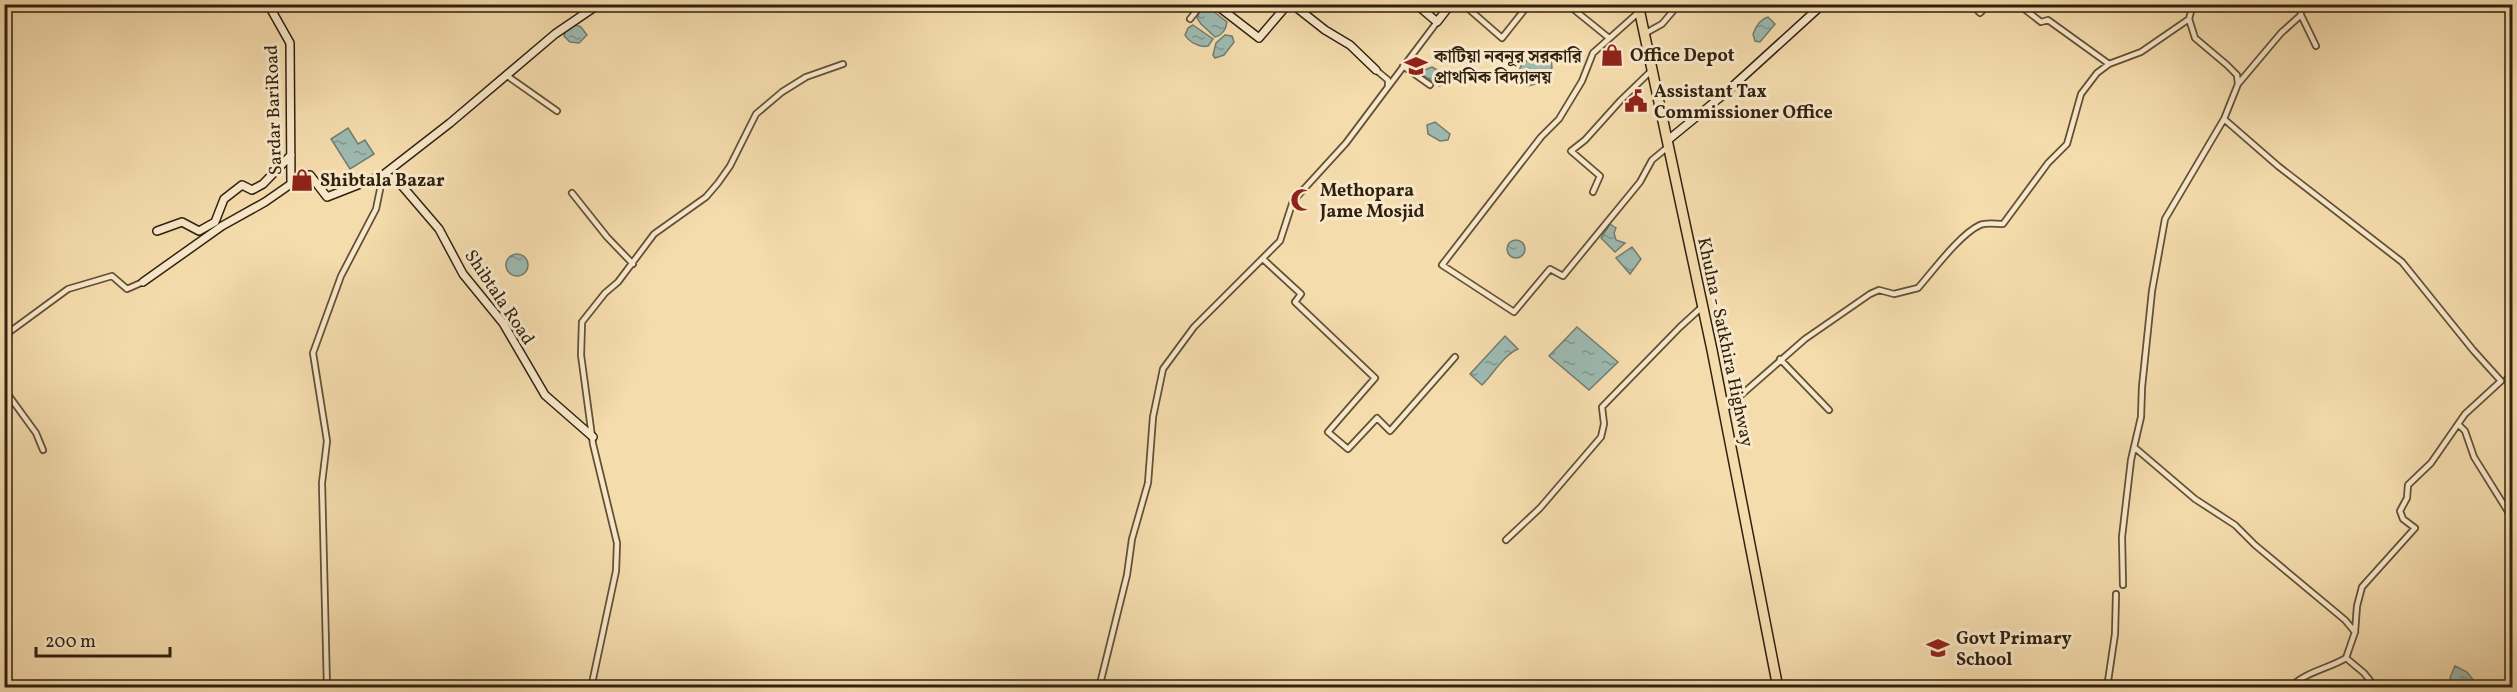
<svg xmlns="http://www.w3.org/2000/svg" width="2517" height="692" viewBox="0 0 2517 692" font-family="Vollkorn,'Noto Serif Bengali',serif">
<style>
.water{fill:url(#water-ripples);stroke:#717d70;stroke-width:1.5}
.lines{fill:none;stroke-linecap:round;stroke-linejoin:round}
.street-casing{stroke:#615036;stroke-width:8}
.secondary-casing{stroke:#30210f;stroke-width:10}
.highway-casing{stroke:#30210f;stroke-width:12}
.street{stroke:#f8e8ca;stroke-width:4.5}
.secondary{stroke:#f8e8ca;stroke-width:7}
.highway{stroke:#f5dcad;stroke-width:9}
.labels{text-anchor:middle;stroke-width:6;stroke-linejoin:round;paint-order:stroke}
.poi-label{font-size:18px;font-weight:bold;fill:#30210f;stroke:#f8e8ca;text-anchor:start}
.street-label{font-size:18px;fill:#30210f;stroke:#f8e8ca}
</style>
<defs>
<pattern id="water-ripples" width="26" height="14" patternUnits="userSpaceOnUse" patternTransform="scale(1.5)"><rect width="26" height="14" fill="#9dbab1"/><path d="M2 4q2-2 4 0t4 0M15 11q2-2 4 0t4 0" fill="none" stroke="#80978e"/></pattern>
</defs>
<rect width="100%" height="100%" fill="#f5dcad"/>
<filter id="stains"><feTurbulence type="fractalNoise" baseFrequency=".00333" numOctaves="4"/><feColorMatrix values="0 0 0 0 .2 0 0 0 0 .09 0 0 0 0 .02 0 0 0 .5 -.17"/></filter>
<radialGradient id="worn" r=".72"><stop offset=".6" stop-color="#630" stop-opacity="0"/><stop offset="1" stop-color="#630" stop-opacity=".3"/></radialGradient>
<!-- water -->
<path class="water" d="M1208,7L1227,22C1226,30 1223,35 1215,37L1201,24L1197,18L1200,10Z
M1768,17L1775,24L1760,42L1755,41L1753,34C1756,26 1760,19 1768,17Z
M574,24L581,27L587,35L579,43L570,42L564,36L566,30Z
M1193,25L1213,39L1208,46C1200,48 1189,42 1185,35L1188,28Z
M1225,35L1232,36L1234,42L1224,55L1215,58L1213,55L1216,43Z
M1540,49L1551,57L1552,68L1539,83L1528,86L1515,78L1521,66Z
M1432,67L1444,74L1443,79L1447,82L1446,84L1439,86L1423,75L1422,71Z
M1435,122L1450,134L1448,140L1440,141L1428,134L1427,125Z
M348,128L358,144L365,140L374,154L350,169L331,139Z
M1610,224L1616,228L1614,233L1616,240L1625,243L1615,252L1601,238Z
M1507 249a9 9 0 1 1 18 0a9 9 0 1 1-18 0Z
M1632,247L1641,259L1630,274L1616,258Z
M506 265a11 11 0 1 1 22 0a11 11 0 1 1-22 0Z
M1577,327L1618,362L1589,390L1549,356Z
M1505,336L1518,349C1504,355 1494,373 1482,385L1470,374Z
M2455,666L2467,672L2479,687H2456L2450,678Z"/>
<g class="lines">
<!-- street casing -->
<g class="street-casing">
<path id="street" d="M1463,4L1502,38L1529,4
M1567,4L1609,38
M1971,4L1980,13L1989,4
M2018,4L2041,22L2048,20L2109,64
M4,7L7,4
M1639,12L1593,53L1582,81L1559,119L1541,137L1442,265L1514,312L1550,269L1563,276L1640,182L1652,160L1669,146
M2301,15L2316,46
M1190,19L1202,4
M1644,34L1662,24L1679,4
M1403,66L1430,85
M506,75L557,111
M2238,84L2281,33L2301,15L2300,4
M1388,87L1437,22
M2224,119L2278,166L2402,262L2473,350L2501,381L2465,414L2431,463L2408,485L2407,498L2400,511L2403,519L2415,528L2362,587L2357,606L2355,632L2346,658L2364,673L2376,688
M1593,192L1600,176L1571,151L1585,140L1621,100L1652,70
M572,193L607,237L633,264
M1263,259L1301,294L1295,302L1375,378L1328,432L1348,449L1377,418L1390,431L1455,357
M4,336L68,289L112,276L127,289L143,282
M1780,359L1829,410
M2507,379L2512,373
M4,389L36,433L43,450
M1724,410L1805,339L1870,294L1879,290L1894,294L1918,288C1933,271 1960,234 1980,225C1987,222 1996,224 2003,224L2048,163L2067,144L2081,94L2097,73L2109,64L2141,52L2189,19
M2458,424L2465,431L2474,457L2512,518
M2134,447L2195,499L2235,525L2255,545L2345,620L2355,632
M1506,540L1540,508L1601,437L1604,424L1602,407L1680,327L1703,306
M2123,585L2122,537L2131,460L2141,417L2142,387L2152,291L2165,219L2224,119L2238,84L2237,75L2227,65L2195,38L2189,19L2193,4
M327,688L322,483L327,441L313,353L341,276L376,209L383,175
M591,688L616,571L617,543L593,444L581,355L582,322L605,293L618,282L654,234L706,197L718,183L730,166L756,114L782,92L806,77L843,64
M1099,688L1127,575L1132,539L1148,483L1153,417L1163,369L1194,327L1280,241L1293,201L1346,143L1388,87V80L1376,70
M2107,688L2115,634L2116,594
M2290,688C2304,672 2328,669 2346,658"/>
</g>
<!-- secondary casing -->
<g class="secondary-casing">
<path id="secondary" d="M268,4L290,43L291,184
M1215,4L1259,38L1288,4
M1292,4L1325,30L1350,45L1376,70
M1416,4L1437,22L1451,4
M1668,140L1723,95L1823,4
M383,175L450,123L555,34L599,4
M157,231L182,222L199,231L215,222L224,199L242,185L252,190L263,184L291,155
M143,282L222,226L265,202L301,177L310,175L327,197L383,175L397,180L439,229L463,274L503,323L545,395L593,437"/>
</g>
<!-- highway casing -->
<g class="highway-casing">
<path id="highway" d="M1638,4L1712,350L1778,688"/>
</g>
<!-- street -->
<use href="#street" class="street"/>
<!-- secondary -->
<use href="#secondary" class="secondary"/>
<!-- highway -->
<use href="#highway" class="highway"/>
</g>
<!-- icons -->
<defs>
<g id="shop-bare" transform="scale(1.8)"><path d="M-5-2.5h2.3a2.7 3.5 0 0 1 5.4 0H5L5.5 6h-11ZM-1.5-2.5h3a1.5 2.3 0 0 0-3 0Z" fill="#8f2418" stroke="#f8e8ca" stroke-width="2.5" paint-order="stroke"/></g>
<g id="school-bare" transform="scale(1.8)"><path d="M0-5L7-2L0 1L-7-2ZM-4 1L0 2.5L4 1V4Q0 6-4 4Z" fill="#8f2418" stroke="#f8e8ca" stroke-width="2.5" paint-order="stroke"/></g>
<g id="civic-bare" transform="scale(1.8)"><path d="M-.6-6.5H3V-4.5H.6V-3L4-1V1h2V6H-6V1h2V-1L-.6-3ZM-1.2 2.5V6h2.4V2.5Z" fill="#8f2418" stroke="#f8e8ca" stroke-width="2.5" paint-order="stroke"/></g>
<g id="mosque-bare" transform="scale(1.8)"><path d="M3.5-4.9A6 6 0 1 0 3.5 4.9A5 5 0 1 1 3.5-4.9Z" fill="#8f2418" stroke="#f8e8ca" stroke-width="2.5" paint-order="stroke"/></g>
</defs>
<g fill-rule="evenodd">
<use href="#shop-bare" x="1612" y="55"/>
<use href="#school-bare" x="1416" y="66"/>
<use href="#civic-bare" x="1636" y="101"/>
<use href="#shop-bare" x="302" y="180"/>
<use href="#mosque-bare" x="1302" y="200"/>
<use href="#school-bare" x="1938" y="648"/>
</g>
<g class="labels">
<!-- poi labels -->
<g class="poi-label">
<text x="1630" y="61">Office Depot</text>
<text x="1434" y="62">কাটিয়া নবনূর সরকারি<tspan x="1434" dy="21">প্রাথমিক বিদ্যালয়</tspan></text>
<text x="1654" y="97">Assistant Tax<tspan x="1654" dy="21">Commissioner Office</tspan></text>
<text x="320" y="186">Shibtala Bazar</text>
<text x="1320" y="196">Methopara<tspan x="1320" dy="21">Jame Mosjid</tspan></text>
<text x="1956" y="644">Govt Primary<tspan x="1956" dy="21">School</tspan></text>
</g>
<!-- street labels -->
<g class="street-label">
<text transform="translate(273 110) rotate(-92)" y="6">Sardar BariRoad</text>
<text transform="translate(500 297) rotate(56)" y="6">Shibtala Road</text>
<text transform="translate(1726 342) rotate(78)" y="6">Khulna - Satkhira Highway</text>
</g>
</g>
<!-- margin -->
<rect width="2517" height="692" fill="none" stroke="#f5dcad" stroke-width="24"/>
<rect x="6" y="6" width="2505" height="680" fill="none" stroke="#30210f" stroke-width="3"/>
<rect x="12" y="12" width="2493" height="668" fill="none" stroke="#30210f" stroke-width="1.5"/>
<!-- scale -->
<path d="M36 647v9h134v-9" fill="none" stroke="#30210f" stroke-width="3"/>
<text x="45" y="647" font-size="18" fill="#30210f" stroke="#f8e8ca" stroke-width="4.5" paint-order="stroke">200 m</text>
<rect width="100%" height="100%" filter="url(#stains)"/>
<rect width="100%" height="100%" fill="url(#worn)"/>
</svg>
